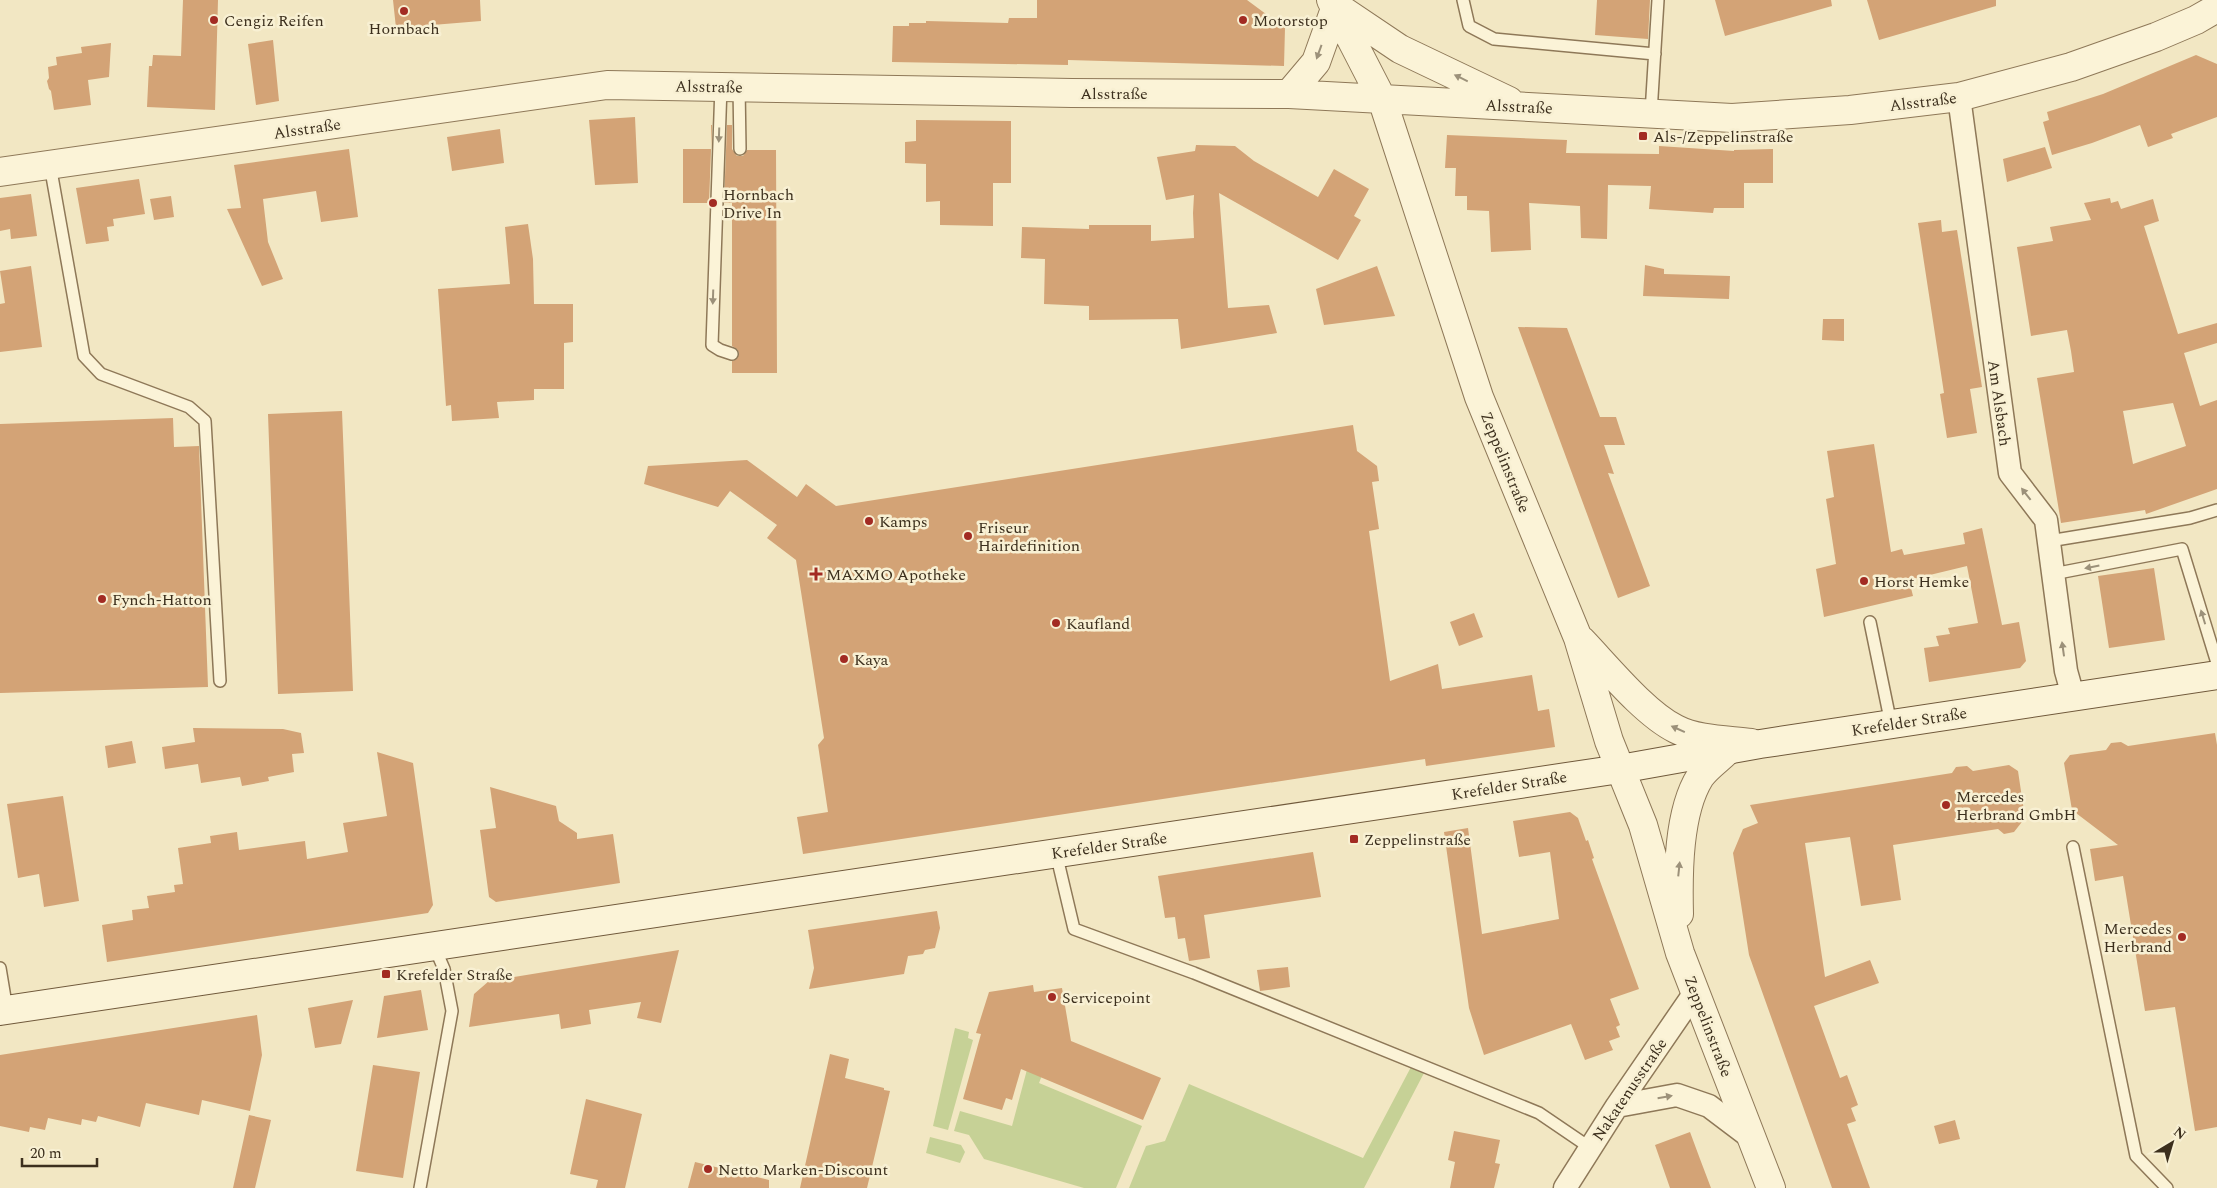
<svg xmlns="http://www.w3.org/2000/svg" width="2217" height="1188" viewBox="0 0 2217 1188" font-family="Spectral,serif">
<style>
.green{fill:#c6d196}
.building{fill:#d3a376;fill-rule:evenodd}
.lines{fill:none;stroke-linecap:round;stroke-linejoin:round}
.service-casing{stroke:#8e7858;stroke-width:14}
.minor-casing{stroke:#8e7858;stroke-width:25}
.tertiary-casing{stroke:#8e7858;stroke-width:30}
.secondary-casing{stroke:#70593b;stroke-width:30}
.service{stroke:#fbf3d7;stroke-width:11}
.minor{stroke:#fbf3d7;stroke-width:22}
.tertiary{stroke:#fbf3d7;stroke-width:28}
.secondary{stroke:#fbf3d7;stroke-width:28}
.oneway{fill:#9c917a}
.poi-dot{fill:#a22b23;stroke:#f8f0d3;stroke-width:2}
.labels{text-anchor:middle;stroke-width:5;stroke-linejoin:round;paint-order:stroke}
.poi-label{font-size:16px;fill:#3c2f1d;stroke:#f8f0d3;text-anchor:start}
.street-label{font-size:16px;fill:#3c2f1d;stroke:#f8f0d3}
</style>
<rect width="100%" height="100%" fill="#f2e7c3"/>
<!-- green -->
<path class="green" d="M955,1028L969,1032L968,1038L973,1040L948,1130L933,1126Z
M1029,1062L1045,1068L1039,1083L1142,1126L1116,1188H1084L984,1159L969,1135L954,1131L960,1111L1012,1126Z
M1411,1067L1424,1073L1364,1188H1129L1146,1146L1165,1141L1189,1084L1363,1158Z
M930,1137L961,1145L965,1152L960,1163L926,1153Z"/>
<!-- building -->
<path class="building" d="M183,0H218L215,110L147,107L149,66H152L153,55L181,56Z
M393,0H480L481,21L396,28Z
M1037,0H1247L1285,28L1284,66L1068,60V65L892,62L893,26H909V23H926V21L1008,23L1009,18H1037Z
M1597,0H1650L1648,39L1595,35Z
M1715,0H1831L1832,6L1725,36Z
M1867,0H1996V6L1879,40Z
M273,40L279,101L256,105L248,44Z
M111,43L109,77L88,80L91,105L54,110L51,91L49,89L47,81L49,78L48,67L57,65L56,57L82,53L81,47Z
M2196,55L2217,64V117L2171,134L2173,138L2148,147L2140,125L2092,143L2052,155L2043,122L2049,120L2047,112L2103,94Z
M635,117L638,183L595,185L589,120Z
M916,120L1011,121V183H993V226L940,225V201L926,202V164L905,163V142L916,141Z
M711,125H712L709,203H683V149H711Z
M727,125H732V149L737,156H743L747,150H776L777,373H732V361L737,359L739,353L737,349L732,346V203H724Z
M500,129L504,163L452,171L447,137Z
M1447,135L1567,140L1566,153L1659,154V146L1734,151V150L1773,149V183H1744V208H1714L1713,213L1649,209L1651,186L1608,185L1607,239L1581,238L1580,206L1529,203L1531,250L1491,252L1489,211L1467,210V196H1455L1456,168H1445Z
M1196,145L1235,146L1254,161L1318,197L1334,169L1369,189L1354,216L1361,220L1338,260L1219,193L1228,308L1269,305L1277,333L1181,349L1178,319L1089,320V306L1044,304L1045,259L1021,258L1022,227L1089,229V225H1151V241L1194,238L1193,213L1194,195L1166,200L1157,157L1195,151Z
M2045,147L2052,168L2007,182L2003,159Z
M349,149L358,217L321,222L316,191L263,199L268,242L283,279L262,286L227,209L241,208L234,165Z
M139,179L145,214L113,219L114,226L107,227L109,241L86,244L76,188Z
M31,194L37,236L11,239L10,229L0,231V198Z
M171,196L174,217L154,220L150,199Z
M2110,198L2111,203L2118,201L2121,209L2153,199L2159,221L2144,226L2178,334L2217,323V343L2184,353L2200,406L2217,400V489L2146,514L2145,510L2061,523L2037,378L2074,372L2071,351L2067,330L2031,336L2017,247L2053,241L2050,227L2091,220L2084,203ZM2173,403L2186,446L2133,464L2123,411Z
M1941,220L1942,232L1957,230L1982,387L1970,389L1977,433L1947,438L1940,394L1944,393L1918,223Z
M528,224L533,259L534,304H573V342L564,343V389H534V400L497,402L499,418L452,421L451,405L446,406L438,289L510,284L505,227Z
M1645,265L1664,269V274L1730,276L1729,299L1643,296Z
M31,266L42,347L0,352V304L5,303L0,271Z
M1377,266L1395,316L1324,325L1316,289Z
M1823,319H1844V341L1822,340Z
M1518,327L1567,328L1600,417H1616L1625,445H1604L1614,474L1608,473L1650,586L1618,598Z
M342,411L353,691L278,694L268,414Z
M173,418L174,447L199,446L208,687L0,693V424Z
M1353,425L1357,451L1377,466L1379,481L1372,482L1379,529L1369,531L1390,681L1438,664L1442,689L1532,675L1538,711L1549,709L1555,747L1426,766L1425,759L803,854L797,817L828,812L818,745L824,738L796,560L767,538L777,525L730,491L718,507L644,484L648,466L747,460L797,497L806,484L836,506Z
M1874,444L1891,552L1902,549L1904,555L1965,544L1963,533L1982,528L2002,625L2019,622L2026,661L2020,668L1929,682L1924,648L1939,646L1936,636L1950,634L1948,628L1978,623L1967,566L1909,580L1913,596L1824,617L1816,569L1836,564L1826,499L1834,497L1827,451Z
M2154,568L2165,640L2109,648L2098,576Z
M1474,613L1483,637L1459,646L1450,622Z
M193,728L283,729L301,733L304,753L292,754L294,772L268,777L269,781L242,786L240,777L201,783L198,764L165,769L162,747L195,742Z
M2215,733L2217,745V1127L2195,1131L2175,1007L2145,1011L2123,876L2095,881L2090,849L2118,845L2072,810L2064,763L2070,755L2106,750L2111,743L2121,742L2128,746Z
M132,741L136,763L108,768L105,746Z
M377,752L413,763L433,905L428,913L107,962L102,925L133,920L132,910L149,908L147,896L175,892L174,885L183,884L178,848L211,843L210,836L237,832L239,850L305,841L307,859L348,852L343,823L387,816Z
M2009,765L2018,771L2025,818L2014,832L2004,834L1998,829L1893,845L1901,900L1861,906L1850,837L1805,843L1825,977L1870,960L1879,983L1814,1006L1840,1078L1847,1075L1858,1105L1851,1108L1856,1121L1847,1124L1870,1188H1832L1749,955L1733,853L1743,829L1758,823L1750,805L1952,773L1956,767L1967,766L1973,771Z
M490,787L556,806L559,821L577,833V839L613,834L620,883L496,902L489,897L480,830L496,828Z
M63,796L79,901L44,907L39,874L18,878L7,804Z
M1570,812L1578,818L1586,841L1588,840L1594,858L1592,859L1639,989L1610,999L1620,1025L1616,1027L1620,1037L1609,1041L1613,1050L1585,1060L1571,1024L1484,1055L1469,1008L1444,832L1468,828L1482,934L1559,919L1550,852L1519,857L1513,821Z
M1313,852L1321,897L1204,915L1210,958L1189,961L1185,938L1178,939L1175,917L1165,918L1158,876Z
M937,911L940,928L935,948L925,950L923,954L908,956L904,974L809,989L814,968L808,930Z
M679,950L661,1023L637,1018L641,1002L589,1010L591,1024L561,1029L559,1014L469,1027L474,994L489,981Z
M1288,967L1290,987L1260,991L1257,970Z
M1033,985L1034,992L1062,988L1071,1041L1161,1078L1143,1120L1021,1069L1012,1100L1006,1098L1002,1110L963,1099L981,1034L976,1033L989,992Z
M421,990L428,1030L377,1038L384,996Z
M353,1000L341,1044L315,1048L308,1008Z
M257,1015L262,1055L250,1111L202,1100L199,1115L146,1103L140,1127L98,1116L96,1122L82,1119L81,1125L48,1118L45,1130L30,1127L29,1132L0,1126V1055Z
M830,1054L849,1059L845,1078L884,1088V1090L890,1091L867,1188H800Z
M373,1065L420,1072L403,1178L356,1171Z
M586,1099L642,1114L625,1188H596L598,1180L570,1174Z
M249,1115L271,1120L255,1188H233Z
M1955,1120L1960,1139L1939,1144L1934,1126Z
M1454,1131L1500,1140L1495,1163L1500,1164L1494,1188H1450L1455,1162L1448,1160Z
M1690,1132L1700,1159L1711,1188H1670L1655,1145Z
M695,1162L769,1180V1188H688Z"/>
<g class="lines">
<!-- service casing -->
<g class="service-casing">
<path id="service" d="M1463,0L1469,26L1494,39L1655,54
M721,86L712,345L720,350L732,354
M739,86L740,149
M1651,113L1658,0
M50,165L84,356L101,374L189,407L205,421L220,681
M2049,541L2190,518L2217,510
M2053,574L2182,549L2217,663
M1870,622L1891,724
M2073,847L2136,1156L2167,1188
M1056,853L1074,929L1194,973L1539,1113L1589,1147
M0,968L7,1010
M420,1188L452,1011L444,969L434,946"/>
</g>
<!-- minor casing -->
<g class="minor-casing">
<path id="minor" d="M1959,97L2010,473L2046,520L2066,671L2073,696
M1617,1106L1677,1095L1709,1106L1754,1140
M1565,1188L1617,1106L1696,991"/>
</g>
<!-- tertiary casing -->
<g class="tertiary-casing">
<path id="tertiary" d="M1331,0L1382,99L1479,397L1578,638L1609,741L1643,825L1680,953L1771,1188
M1289,94L1316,62L1336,6L1400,49L1509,101
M0,172L607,85L1072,93L1289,94L1732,118L1850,110L1959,97L2071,67L2156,37L2196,20L2217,8
M1581,640C1607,667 1644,713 1676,729C1697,740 1727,740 1751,743
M1679,914C1678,874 1678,812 1700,777C1707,767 1719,759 1728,750"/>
</g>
<!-- secondary casing -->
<g class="secondary-casing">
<path id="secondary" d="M0,1011L1620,769L1760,744L2217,675"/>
</g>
<!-- service -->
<use href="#service" class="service"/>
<!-- minor -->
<use href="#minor" class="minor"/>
<!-- tertiary -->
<use href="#tertiary" class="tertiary"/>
<!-- secondary -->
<use href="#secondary" class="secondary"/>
</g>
<!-- one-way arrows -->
<defs><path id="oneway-solid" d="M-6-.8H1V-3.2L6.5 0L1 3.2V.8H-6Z" transform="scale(1.25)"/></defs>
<g class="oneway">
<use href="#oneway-solid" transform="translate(1319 52) rotate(110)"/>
<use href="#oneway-solid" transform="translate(1461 78) rotate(-154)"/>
<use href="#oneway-solid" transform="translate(719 135) rotate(92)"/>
<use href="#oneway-solid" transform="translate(713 297) rotate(92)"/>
<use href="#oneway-solid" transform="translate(2026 494) rotate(-128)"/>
<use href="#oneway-solid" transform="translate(2092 567) rotate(169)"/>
<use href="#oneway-solid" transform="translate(2203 617) rotate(-107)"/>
<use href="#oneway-solid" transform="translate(2063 649) rotate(-98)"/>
<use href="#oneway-solid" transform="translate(1678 729) rotate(-156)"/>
<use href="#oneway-solid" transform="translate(1679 869) rotate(-84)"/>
<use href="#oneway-solid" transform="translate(1665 1097) rotate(-10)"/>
</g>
<!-- markers -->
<g class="poi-dot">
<circle cx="404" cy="11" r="5"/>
<circle cx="214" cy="20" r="5"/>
<circle cx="1243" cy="20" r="5"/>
<rect x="1638" y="131" width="10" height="10" rx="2.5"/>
<circle cx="713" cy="203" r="5"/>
<circle cx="869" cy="521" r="5"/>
<circle cx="968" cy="536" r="5"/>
<path d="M813.5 566.5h5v5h5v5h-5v5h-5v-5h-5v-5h5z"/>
<circle cx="1864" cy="581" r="5"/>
<circle cx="102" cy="599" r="5"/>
<circle cx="1056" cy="623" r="5"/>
<circle cx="844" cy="659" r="5"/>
<circle cx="1946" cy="805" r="5"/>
<rect x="1349" y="834" width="10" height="10" rx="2.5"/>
<circle cx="2182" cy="937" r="5"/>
<rect x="381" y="969" width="10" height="10" rx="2.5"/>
<circle cx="1052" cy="997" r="5"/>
<circle cx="708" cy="1169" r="5"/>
</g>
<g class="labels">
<!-- poi labels -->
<g class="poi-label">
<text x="224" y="26">Cengiz Reifen</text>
<text x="1253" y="26">Motorstop</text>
<text x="404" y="34" text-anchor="middle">Hornbach</text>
<text x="1653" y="142">Als-/Zeppelinstraße</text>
<text x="723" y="200">Hornbach<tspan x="723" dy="18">Drive In</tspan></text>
<text x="879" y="527">Kamps</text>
<text x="978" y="533">Friseur<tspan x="978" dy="18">Hairdefinition</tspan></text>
<text x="826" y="580">MAXMO Apotheke</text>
<text x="1874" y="587">Horst Hemke</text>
<text x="112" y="605">Fynch-Hatton</text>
<text x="1066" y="629">Kaufland</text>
<text x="854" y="665">Kaya</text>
<text x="1956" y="802">Mercedes<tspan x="1956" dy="18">Herbrand GmbH</tspan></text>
<text x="1364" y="845">Zeppelinstraße</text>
<text x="2172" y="934" text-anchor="end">Mercedes<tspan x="2172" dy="18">Herbrand</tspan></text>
<text x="396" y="980">Krefelder Straße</text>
<text x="1062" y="1003">Servicepoint</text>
<text x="718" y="1175">Netto Marken-Discount</text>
</g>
<!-- street labels -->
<g class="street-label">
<text transform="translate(709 86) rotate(1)" y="6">Alsstraße</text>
<text x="1114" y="99">Alsstraße</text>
<text transform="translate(1923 101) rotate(-7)" y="6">Alsstraße</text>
<text transform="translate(1519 106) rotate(3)" y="6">Alsstraße</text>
<text transform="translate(307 128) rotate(-8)" y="6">Alsstraße</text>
<text transform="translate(2000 403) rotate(82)" y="6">Am Alsbach</text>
<text transform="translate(1506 462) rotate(68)" y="6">Zeppelinstraße</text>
<text transform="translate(1909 721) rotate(-9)" y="6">Krefelder Straße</text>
<text transform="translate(1509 785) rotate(-9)" y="6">Krefelder Straße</text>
<text transform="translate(1109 845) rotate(-8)" y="6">Krefelder Straße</text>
<text transform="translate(1709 1026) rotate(69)" y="6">Zeppelinstraße</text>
<text transform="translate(1629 1089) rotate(-56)" y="6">Nakatenusstraße</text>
</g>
</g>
<!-- north arrow -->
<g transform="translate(2172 1143) rotate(38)" stroke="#f8f0d3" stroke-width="4" paint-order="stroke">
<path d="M0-4L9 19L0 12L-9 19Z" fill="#3c2f1d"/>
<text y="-8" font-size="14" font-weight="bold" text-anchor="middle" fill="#3c2f1d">N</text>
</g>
<!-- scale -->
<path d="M22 1158v8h75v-8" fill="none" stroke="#3c2f1d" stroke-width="2.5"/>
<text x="30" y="1158" font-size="15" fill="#3c2f1d" stroke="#f8f0d3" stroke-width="4" paint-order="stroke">20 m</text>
</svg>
